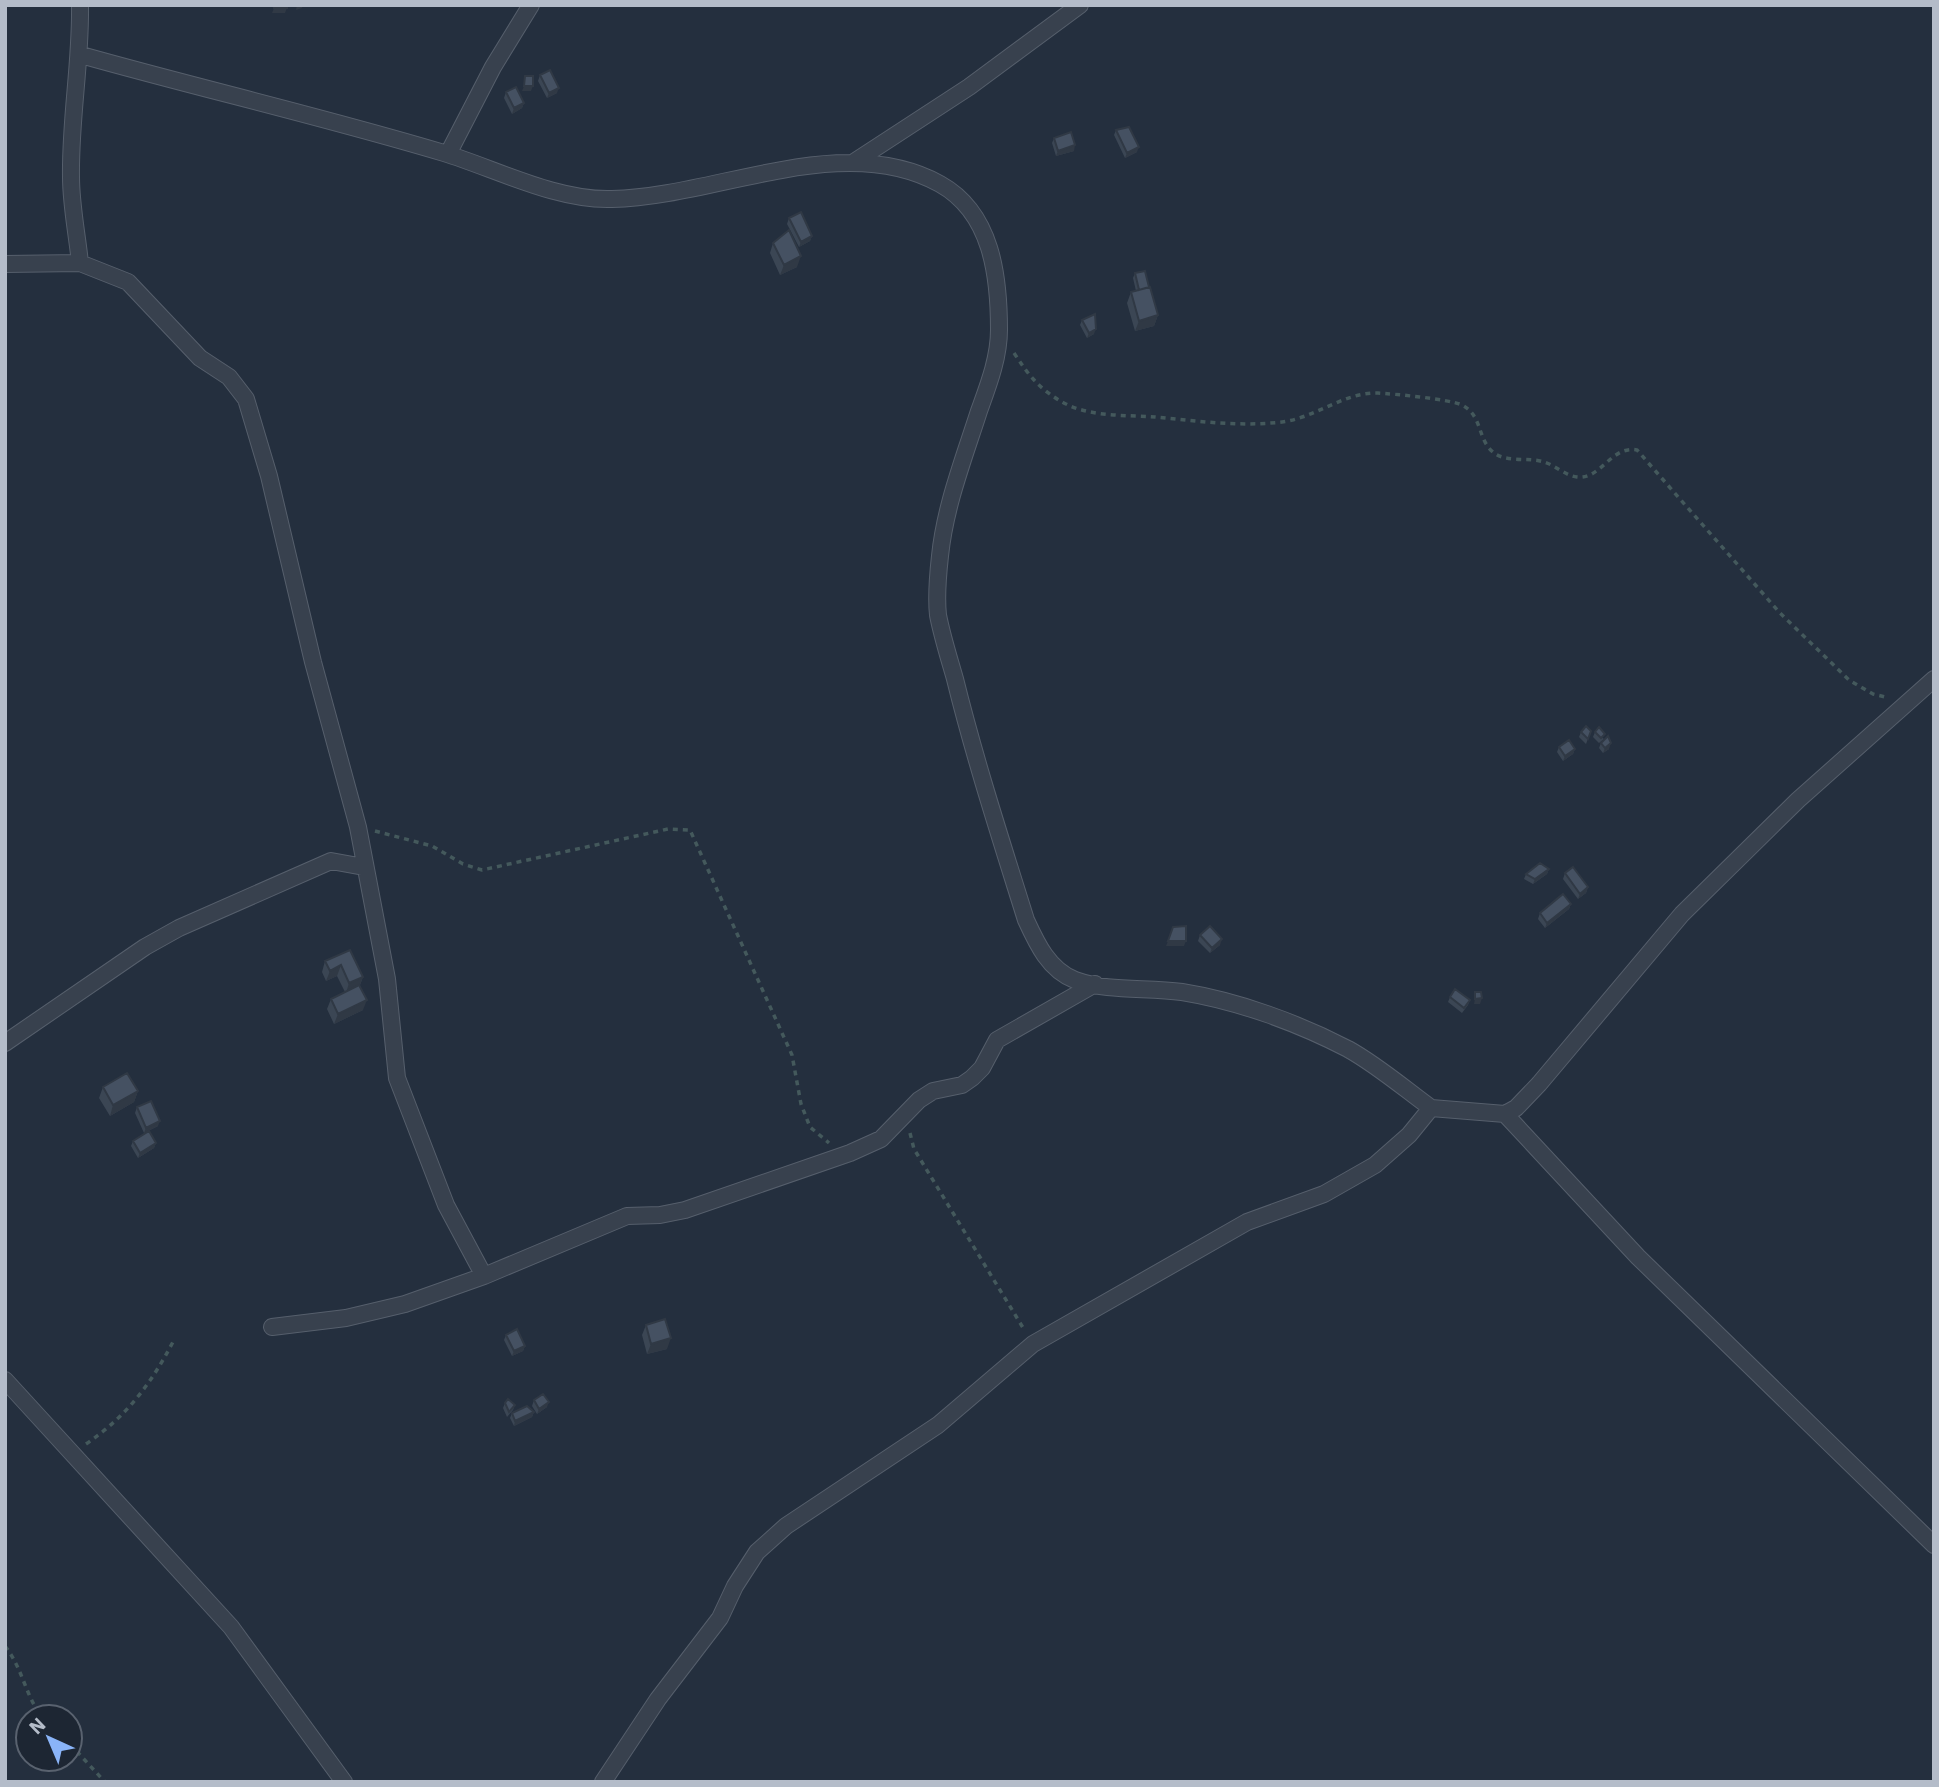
<svg xmlns="http://www.w3.org/2000/svg" width="1939" height="1787" viewBox="0 0 1939 1787" font-family="'IBM Plex Sans',sans-serif">
<style>
.lines{fill:none;stroke-linecap:round;stroke-linejoin:round}
.street-casing{stroke:#565f6c;stroke-width:18}
.path{stroke:#44595c;stroke-width:3.5;stroke-dasharray:5 5;stroke-linecap:butt}
.street{stroke:#38414e;stroke-width:16}
.wall{fill:#3b4654}
.shaded-wall{fill:#303945}
.building{fill:#455162;stroke:#303945;stroke-width:2}
</style>
<rect width="100%" height="100%" fill="#242f3e"/>
<g class="lines">
<!-- street casing -->
<g class="street-casing">
<path id="street" d="M81,55C202,89 324,117 444,153C496,169 557,201 612,199C716,197 843,130 940,184C992,213 999,276 999,330C999,358 988,386 979,411C964,458 945,506 940,556C938,574 936,597 938,615C942,636 949,658 955,679C975,760 1001,840 1026,920C1037,944 1049,970 1075,980C1108,992 1147,987 1182,992C1238,1001 1298,1023 1348,1049C1377,1065 1405,1089 1431,1108
M448,154L493,67L531,5
M854,162L969,87L1080,5
M80,263C77,234 71,205 71,177C70,119 81,63 80,5
M5,264L80,263L128,282L200,358L229,377L246,399L269,476L313,662L358,827L387,979L397,1078L446,1205L484,1276
M5,1043L145,947L179,928L331,861L364,867
M1505,1114L1638,1257L1934,1545
M272,1327L346,1318L405,1304L484,1276L627,1216L660,1215L685,1210L850,1153L881,1139L919,1100L933,1091L962,1085L972,1078L982,1068L997,1040L1095,984
M5,1380L231,1627L344,1782
M603,1782L658,1699L720,1618L735,1586L757,1552L786,1526L938,1425L1033,1344L1247,1222L1324,1194L1375,1165L1409,1135L1431,1108L1505,1114L1516,1108L1539,1084L1682,914L1798,800L1934,679"/>
</g>
<!-- path -->
<path class="path" d="M1014,353C1029,376 1041,391 1066,404C1092,417 1127,415 1155,417C1197,421 1239,427 1282,422C1315,418 1344,392 1378,393C1394,394 1449,399 1462,405C1483,416 1477,439 1493,452C1505,463 1529,457 1544,462C1555,465 1566,476 1577,477C1601,480 1611,445 1637,450L1780,613L1849,680L1873,694L1889,698
M375,831L432,846L463,864L482,870L668,829L690,830L792,1055L801,1104L810,1127L829,1143
M910,1133L914,1149L1025,1331
M86,1444C127,1416 151,1384 174,1340
M5,1646C23,1669 25,1695 42,1717
M70,1744L105,1782"/>
<!-- street -->
<use href="#street" class="street"/>
</g>
<!-- wall -->
<path class="wall" d="M540,75L557,93L547,98L538,81Z
M506,92L524,103L522,108L512,114L504,98Z
M1116,130L1137,152L1125,158L1114,135Z
M1054,138L1074,151L1056,156L1052,143Z
M789,218L812,236L810,241L799,247L787,224Z
M773,243L797,267L780,275L770,253Z
M1135,273L1149,288L1158,315L1154,326L1135,331L1127,303L1131,292L1136,291L1133,278Z
M1082,320L1094,334L1087,338L1080,325Z
M1591,731L1586,744L1579,737L1581,732Z
M1595,732L1604,739L1599,743L1593,737Z
M1601,743L1609,749L1603,753L1599,748Z
M1559,747L1575,749L1573,754L1563,761L1557,752Z
M1549,869L1547,874L1533,884L1524,879L1526,874Z
M1565,873L1588,887L1586,893L1578,899L1563,879Z
M1571,904L1569,909L1545,928L1538,919L1540,913Z
M1200,935L1220,945L1210,953L1198,941Z
M350,950L363,977L360,985L363,1010L334,1024L327,1009L331,999L345,992L337,976L326,981L322,972L325,961Z
M1450,997L1470,1000L1468,1005L1462,1013L1448,1002Z
M103,1087L138,1091L134,1102L110,1116L99,1098Z
M137,1107L158,1126L144,1133L135,1113Z
M133,1141L156,1143L154,1148L138,1158L131,1146Z
M646,1325L667,1349L647,1354L642,1335Z
M506,1335L525,1346L523,1351L512,1356L504,1340Z
M534,1400L547,1407L537,1414L532,1406Z
M505,1403L515,1405L513,1410L507,1417L503,1408Z
M534,1412L532,1417L514,1426L510,1418L512,1413Z"/>
<!-- shaded-wall -->
<path class="shaded-wall" d="M297,5H303L302,8L296,10Z
M274,8H287L285,13H272Z
M524,86H533L531,91H522Z
M559,88L557,93L547,98L549,93Z
M524,103L522,108L512,114L514,108Z
M1075,145L1074,151L1056,156L1058,151Z
M1139,147L1137,152L1125,158L1127,153Z
M812,236L810,241L799,247L801,242Z
M801,256L797,267L780,275L784,265Z
M1158,315L1154,326L1135,331L1139,321Z
M1096,329L1094,334L1087,338L1089,333Z
M1611,743L1609,749L1603,753L1605,748Z
M1575,749L1573,754L1563,761L1565,756Z
M1549,869L1547,874L1533,884L1535,879Z
M1588,887L1586,893L1578,899L1580,894Z
M1571,904L1569,909L1545,928L1547,923Z
M1222,939L1220,945L1210,953L1212,948Z
M1168,941H1186L1184,946H1166Z
M341,965L337,976L326,981L330,971Z
M363,977L359,987L346,993L349,983Z
M1482,998L1480,1004H1474L1475,999Z
M367,1000L363,1010L334,1024L338,1014Z
M138,1091L134,1102L110,1116L113,1105Z
M160,1121L158,1126L144,1133L146,1128Z
M156,1143L154,1148L138,1158L140,1153Z
M671,1338L667,1349L647,1354L651,1344Z
M525,1346L523,1351L512,1356L514,1351Z
M549,1402L547,1407L537,1414L539,1409Z
M534,1412L532,1417L514,1426L515,1421Z"/>
<!-- building -->
<path class="building" d="M273,5H287V8H274Z
M550,70L559,88L549,93L540,75Z
M525,76H533V86H524Z
M516,87L524,103L514,108L506,92Z
M1129,127L1139,147L1127,153L1116,130Z
M1071,132L1075,145L1058,151L1054,138Z
M801,212L812,236L801,242L789,218Z
M789,230L801,256L784,265L773,243Z
M1145,271L1149,287L1139,290L1135,273Z
M1150,287L1158,315L1139,321L1131,292Z
M1095,314L1096,329L1089,333L1082,320Z
M1586,726L1591,731L1588,739L1581,732Z
M1599,727L1605,734L1601,738L1595,732Z
M1608,736L1611,743L1605,748L1601,743Z
M1569,740L1575,749L1565,756L1559,747Z
M1540,863L1549,869L1535,879L1526,874Z
M1573,867L1588,887L1580,894L1565,873Z
M1563,894L1571,904L1547,923L1540,913Z
M1186,926V941H1168L1173,927Z
M1210,926L1222,939L1212,948L1200,935Z
M350,950L363,977L349,983L341,965L330,971L325,961Z
M359,985L367,1000L338,1014L331,999Z
M1455,989L1470,1000L1464,1008L1450,997Z
M1475,992H1481L1482,998L1475,999Z
M127,1073L138,1091L113,1105L103,1087Z
M151,1101L160,1121L146,1128L137,1107Z
M149,1131L156,1143L140,1153L133,1141Z
M665,1319L671,1338L651,1344L646,1325Z
M517,1329L525,1346L514,1351L506,1335Z
M543,1394L549,1402L539,1409L534,1400Z
M508,1399L515,1405L509,1412L505,1403Z
M527,1406L534,1412L515,1421L512,1413Z"/>
<!-- border -->
<rect width="1939" height="1787" fill="none" stroke="#b4bcc9" stroke-width="14"/>
<!-- north arrow -->
<g transform="translate(49 1738) rotate(316)"><circle r="33" fill="#1d2633" stroke="#59626f" stroke-width="2"/>
<path d="M0-5L12 26L0 18L-12 26Z" fill="#8ab4f8"/>
<text y="-10" font-size="19" font-weight="bold" text-anchor="middle" fill="#b4bcc9">N</text>
</g>
</svg>
